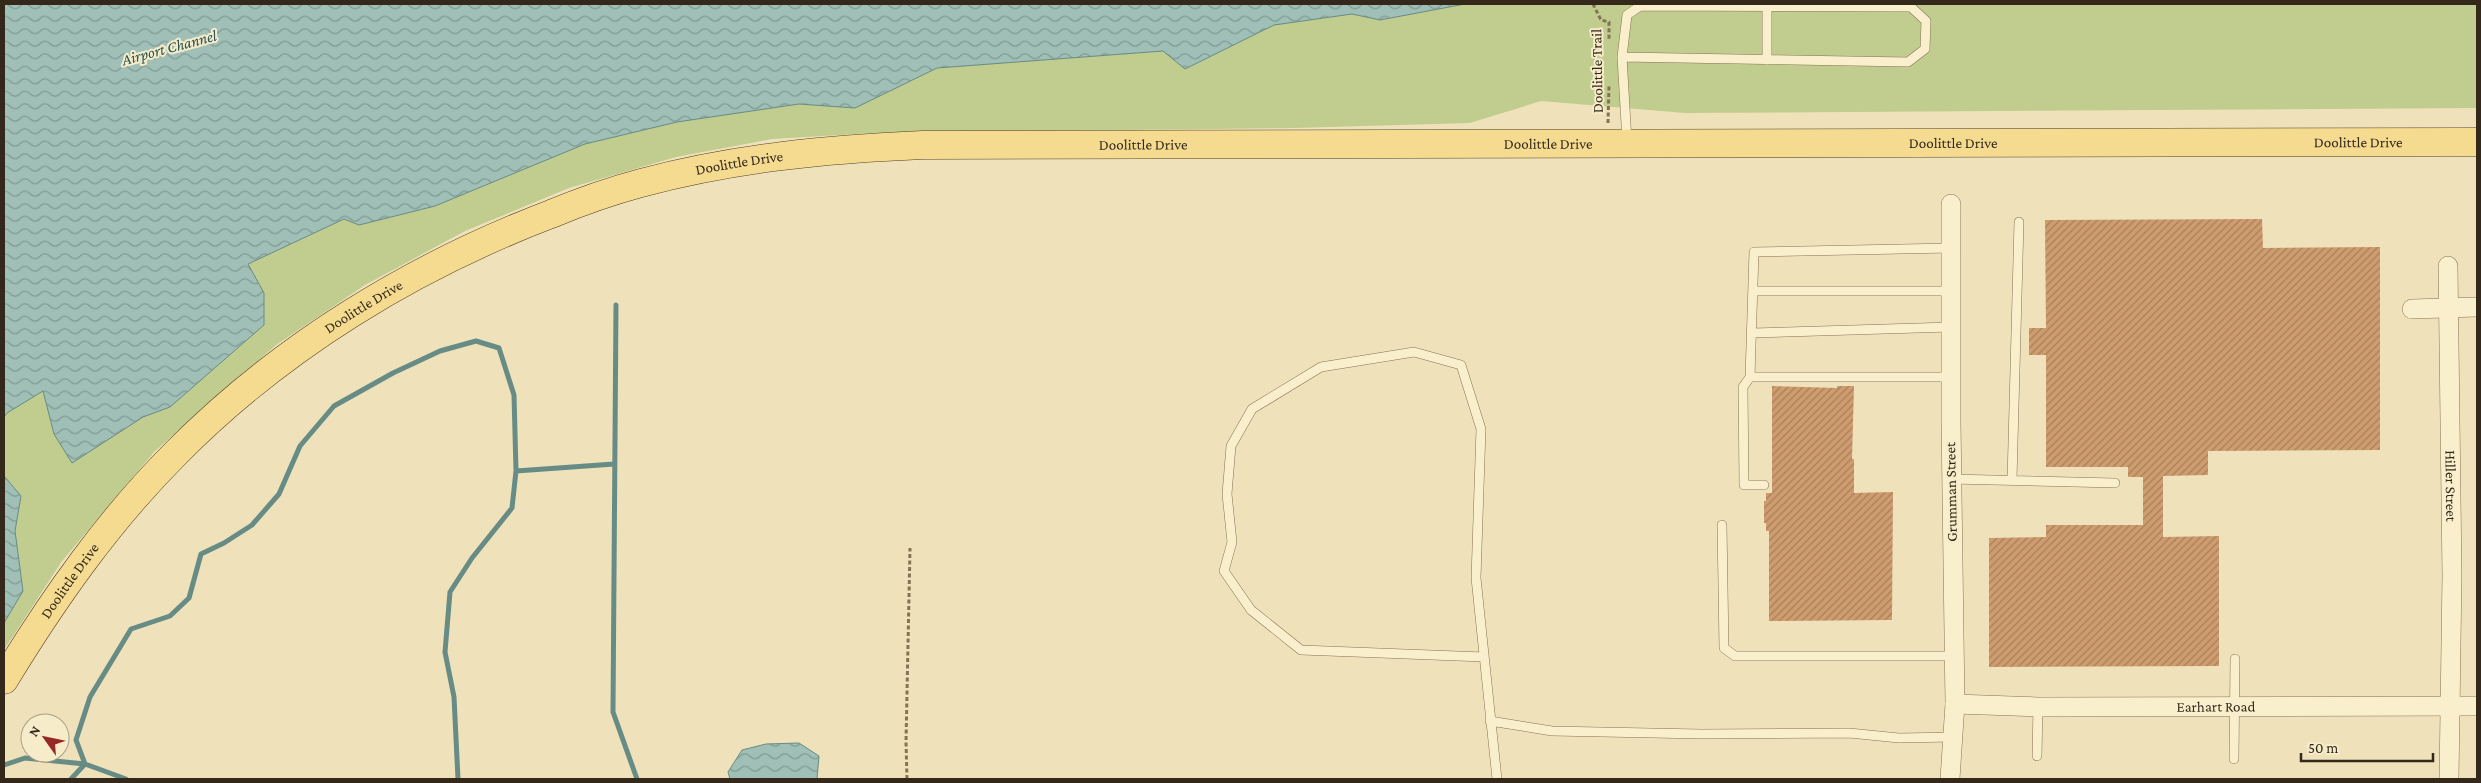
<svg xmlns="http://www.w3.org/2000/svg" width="2481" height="783" viewBox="0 0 2481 783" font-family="'Crimson Pro',serif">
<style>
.green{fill:#c1cc8f}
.water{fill:url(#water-waves);stroke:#678c85}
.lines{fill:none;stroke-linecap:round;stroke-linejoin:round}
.stream{stroke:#678c85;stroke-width:5}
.building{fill:url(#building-hatch)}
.lane-casing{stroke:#857254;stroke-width:10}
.street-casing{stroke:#857254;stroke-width:20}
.primary-casing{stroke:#523f29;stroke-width:29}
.path{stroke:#857254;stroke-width:3;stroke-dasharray:4 2.5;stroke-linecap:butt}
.lane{stroke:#faefcd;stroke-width:9}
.street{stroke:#faefcd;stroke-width:19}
.primary{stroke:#f5db8f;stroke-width:28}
.labels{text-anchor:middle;stroke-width:4;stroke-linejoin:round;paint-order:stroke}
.street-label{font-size:15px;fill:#34281a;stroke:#f6ecca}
.water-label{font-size:16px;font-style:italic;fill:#285454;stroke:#f6ecca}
</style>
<defs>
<pattern id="water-waves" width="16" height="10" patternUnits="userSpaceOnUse" patternTransform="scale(1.25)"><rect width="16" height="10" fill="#9fbfb7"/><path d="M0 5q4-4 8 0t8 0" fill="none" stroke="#829b94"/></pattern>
<pattern id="building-hatch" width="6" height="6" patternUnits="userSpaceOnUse" patternTransform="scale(1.25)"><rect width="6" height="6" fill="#ce9c6f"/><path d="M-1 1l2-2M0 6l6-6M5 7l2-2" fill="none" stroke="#a87f5a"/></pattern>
</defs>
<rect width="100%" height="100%" fill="#efe2ba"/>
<!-- green -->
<path class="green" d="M4,4H2477V108L1685,113L1541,101L1470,123L1295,128L874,133L772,139L676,157L569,188L465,231L365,285L276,345L155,451L62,561L4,650Z"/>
<!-- water -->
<path class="water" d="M4,4H1465L1380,20L1352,14L1274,25L1185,69L1163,51L937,68L855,108L799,104L677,122L585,144L435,206L359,225L344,219L248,264L264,293V325L170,407L143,417L72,463L54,434L43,391L7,413L4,417Z
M4,476L21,496L15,531L23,591L4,623Z
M799,743L819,756L817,779H730L728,772L742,750L766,744Z"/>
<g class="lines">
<!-- stream -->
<path class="stream" d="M616,305L613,712L637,779
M516,471L614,464
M4,765L25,758L85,764L126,779
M71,779L85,764L76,740L90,697L131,629L170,616L189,598L201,554L224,543L252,525L279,494L300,446L334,406L393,373L440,351L476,341L499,348L514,395L516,471L512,508L472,558L450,592L445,652L454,697L458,779"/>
</g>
<!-- building -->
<path class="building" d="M2262,219L2263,248L2380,247V450L2208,451V475L2163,476V537L2219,536V666L1989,667V538L2046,537V525H2143V477H2128V467H2046V355H2029V328H2046L2045,220Z
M1772,386L1837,388V386H1854L1852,459H1854V493L1893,492L1892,620L1769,621V531H1766V523H1764V501H1766V493H1772Z"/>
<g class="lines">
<!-- lane casing -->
<g class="lane-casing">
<path id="lane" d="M1622,57L1908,62L1925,49L1926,21L1911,7L1640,6L1627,15L1622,57L1627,141
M1767,60V6
M1753,291H1950
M1752,333L1951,327
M1750,377L1754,252L1951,248
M1951,479L2115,483
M2012,480L2019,222
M1764,485H1744L1743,387L1750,377H1951
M1722,525L1724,648L1735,656H1953
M1484,657L1301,650L1251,610L1224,571L1232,542L1227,494L1231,446L1252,409L1321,367L1414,352L1461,365L1481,429L1476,578L1497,779
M1490,721L1552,731L1701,734L1849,733L1899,738L1953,737
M2037,756L2038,707
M2234,759L2235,659"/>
</g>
<!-- street casing -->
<g class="street-casing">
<g id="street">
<path id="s1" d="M2448,266L2452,575L2449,779"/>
<path d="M2412,309L2477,307"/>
<path id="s2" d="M1955,704L2038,707L2477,706"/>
<path d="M1950,779L1955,704L1951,422V204"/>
</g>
</g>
<!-- primary casing -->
<g class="primary-casing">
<g id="primary">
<path id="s3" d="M4,680C54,598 108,521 176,453C281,347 412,267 551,214C580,202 611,191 641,183C734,158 828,149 923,145L2477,142"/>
</g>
</g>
<!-- path -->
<path class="path" d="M1593,4L1601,20L1609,22V41
M1608,123L1609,85
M907,779L906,742L910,548"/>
<!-- lane -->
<use href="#lane" class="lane"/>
<!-- street -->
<use href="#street" class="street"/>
<!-- primary -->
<use href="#primary" class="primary"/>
</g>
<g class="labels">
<!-- street labels -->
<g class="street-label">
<text transform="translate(1597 71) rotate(-91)" y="5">Doolittle Trail</text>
<text dy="5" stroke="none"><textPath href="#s3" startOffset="2549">Doolittle Drive</textPath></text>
<text dy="5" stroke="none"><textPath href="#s3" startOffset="2144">Doolittle Drive</textPath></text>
<text dy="5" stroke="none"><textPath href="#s3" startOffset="1739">Doolittle Drive</textPath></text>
<text dy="5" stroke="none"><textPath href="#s3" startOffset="1334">Doolittle Drive</textPath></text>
<text dy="5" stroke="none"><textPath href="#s3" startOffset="929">Doolittle Drive</textPath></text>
<text dy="5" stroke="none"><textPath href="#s3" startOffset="524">Doolittle Drive</textPath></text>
<text dy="5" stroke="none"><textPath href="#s1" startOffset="220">Hiller Street</textPath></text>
<text transform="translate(1951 492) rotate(-91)" y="5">Grumman Street</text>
<text dy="5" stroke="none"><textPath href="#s3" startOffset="119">Doolittle Drive</textPath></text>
<text dy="5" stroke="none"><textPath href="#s2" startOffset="261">Earhart Road</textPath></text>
</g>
<!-- water labels -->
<g class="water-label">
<text transform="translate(169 47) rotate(-15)" y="6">Airport Channel</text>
</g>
</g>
<!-- border -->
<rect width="2481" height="783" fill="none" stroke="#34281a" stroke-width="10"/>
<!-- north arrow -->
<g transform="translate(45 738) rotate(303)"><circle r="24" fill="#f6ecca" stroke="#a89e84"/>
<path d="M0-4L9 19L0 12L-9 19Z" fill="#962923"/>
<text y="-8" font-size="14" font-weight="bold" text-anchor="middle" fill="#34281a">N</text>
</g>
<!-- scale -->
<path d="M2301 753v8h132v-8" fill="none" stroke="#34281a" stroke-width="2.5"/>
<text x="2308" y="753" font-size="15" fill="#34281a" stroke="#f6ecca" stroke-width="4" paint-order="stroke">50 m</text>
</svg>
